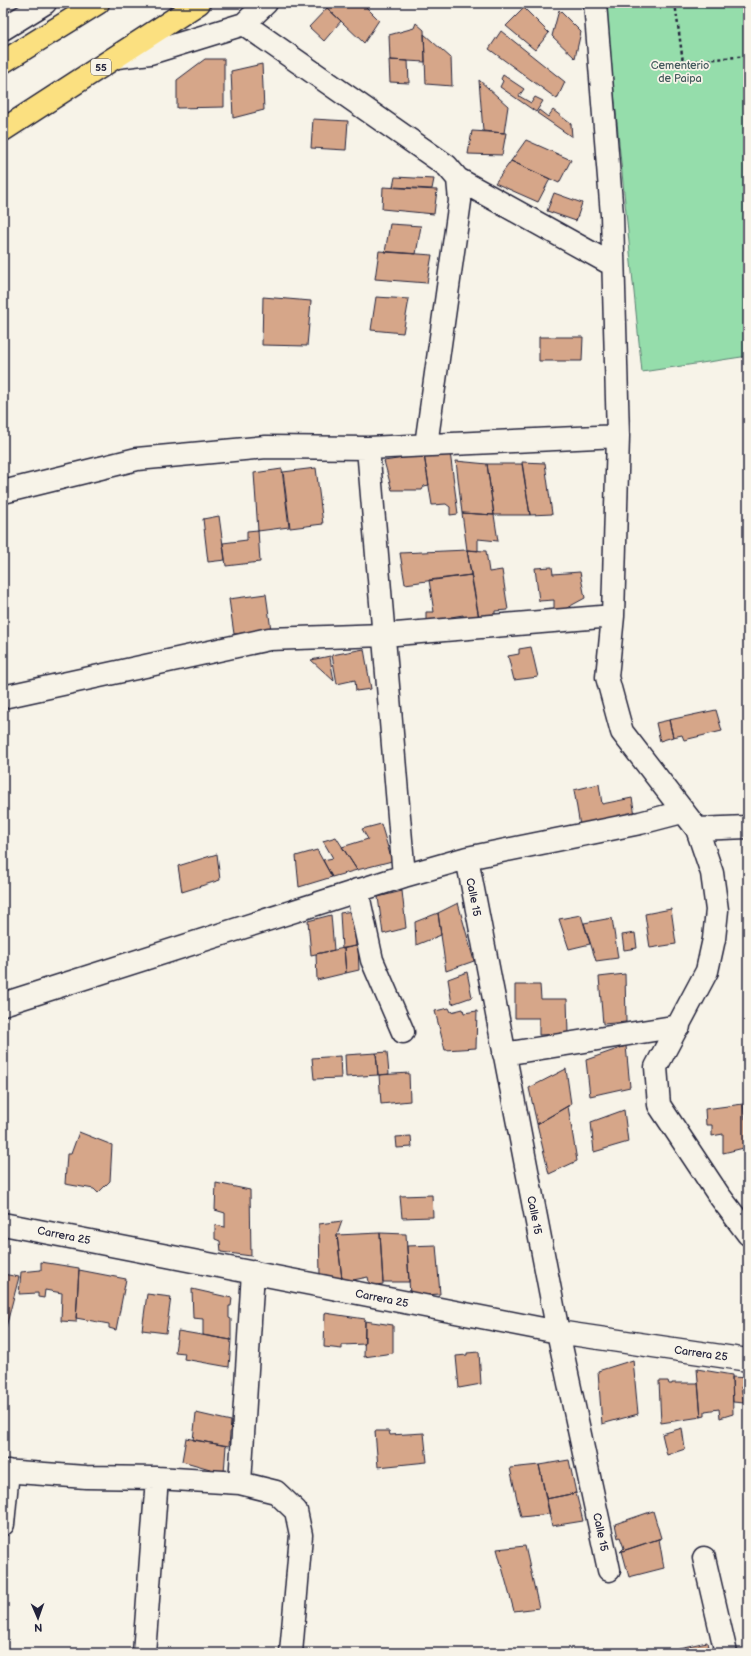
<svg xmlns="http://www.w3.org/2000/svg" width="751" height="1656" viewBox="0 0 751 1656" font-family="'Balsamiq Sans',sans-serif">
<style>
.green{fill:#95ddab;stroke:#5c8073}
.building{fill:#d6a689;stroke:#22223b}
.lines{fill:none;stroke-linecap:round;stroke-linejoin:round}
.minor-casing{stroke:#22223b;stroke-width:25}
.trunk-casing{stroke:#22223b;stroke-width:25}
.path{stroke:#22223b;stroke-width:2.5;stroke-dasharray:3 3;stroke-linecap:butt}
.minor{stroke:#f7f3e8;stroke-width:22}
.trunk{stroke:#fbe080;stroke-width:22}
.labels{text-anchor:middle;stroke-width:3.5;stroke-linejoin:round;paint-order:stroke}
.shield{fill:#f7f3e8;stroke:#62616f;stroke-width:1}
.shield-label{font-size:10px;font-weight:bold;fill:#22223b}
.park-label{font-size:11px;fill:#445a5d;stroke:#f7f3e8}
.street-label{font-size:11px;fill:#22223b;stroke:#f7f3e8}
</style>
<rect width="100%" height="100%" fill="#f7f3e8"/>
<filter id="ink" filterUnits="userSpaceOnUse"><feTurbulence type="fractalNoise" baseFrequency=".025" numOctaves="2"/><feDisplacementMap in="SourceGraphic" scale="8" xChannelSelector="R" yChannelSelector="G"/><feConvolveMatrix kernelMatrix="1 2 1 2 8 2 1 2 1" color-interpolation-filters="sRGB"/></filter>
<g filter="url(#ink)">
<!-- green -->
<path class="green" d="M605,3H748V356L642,372Z"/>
<!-- building -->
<path class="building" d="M322,3H362L379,20L364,43Z
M327,8L341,21L324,41L309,27Z
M524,8L549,33L535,50L506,26Z
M559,10L581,32L575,58L552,36Z
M416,23L424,30L425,62L390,60L389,35L414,28Z
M501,31L565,82L557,99L489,49Z
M424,34L451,58L452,86L426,84Z
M205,59H224V107L177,108V80Z
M389,60L408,61L409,83L390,82Z
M262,64L264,110L233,118L231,71Z
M503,75L524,89L519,96L531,103L535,97L543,101L536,112L500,87L503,81L501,79Z
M479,80L508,106L504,133L483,131Z
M539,110L548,117L553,110L571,124L572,137L537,113Z
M313,119L348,121L346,150L311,148Z
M472,131L506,133L502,155L468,154Z
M526,140L571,160L559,183L511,161Z
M511,161L550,179L538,202L495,183Z
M395,177L434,179L432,189L393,187Z
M383,187L437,190L434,214L382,209Z
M554,193L582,203L576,221L547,211Z
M390,224L421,226L416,254L385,252Z
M379,251L432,255L427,283L375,279Z
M263,297L311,301L307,346L262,345Z
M376,297L409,299L403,333L371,330Z
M539,337H583L582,361H539Z
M450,452L458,514L450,515V507L446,504L432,505L424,455Z
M424,455L429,485L424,486L422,490H392L384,461Z
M456,461L487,464L494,515L462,513Z
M522,462L545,463L552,514L530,515Z
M487,464H522L530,515H494Z
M316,468L323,524L290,528L283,472Z
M282,469L289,527L258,531L254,473Z
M462,513L494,515L498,541L478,539V551L467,550Z
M219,516L225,560L208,562L203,519Z
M258,530L260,562L226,566L223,543L247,540V531Z
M467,550L471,575L405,584L400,553Z
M467,550L486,551L489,572L502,570L508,610L495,611V616L479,617Z
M552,567L553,574L580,572L585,598L563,610L554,611V600L539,601L535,568Z
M471,575L479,619H463V615L451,617V622H426V612H434L429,580Z
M266,594L271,630L234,634L229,599Z
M531,647L538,677L514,680L508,656L519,654V649Z
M364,649L371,689L356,691L355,680L337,684L332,655Z
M330,656V658L334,681L311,660Z
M716,710L722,731L684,740L682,735L673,737L669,720Z
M669,720L673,737L660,741L656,723Z
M599,784L602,804L632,798L635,815L580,826L574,790Z
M381,824L392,861L357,870L342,847L368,839L362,829Z
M336,837L357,870L332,877L323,860L333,858L323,841Z
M317,850L332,877L299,887L296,856Z
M217,854L220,880L182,892L178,866Z
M402,891L406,928L383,934L378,897Z
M458,903L474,961L446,971L438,913Z
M671,909L676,944L650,948L645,914Z
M353,911L356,946L342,949L340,913Z
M438,913L441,935L416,945L415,922Z
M331,915L334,950L311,955L308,921Z
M581,915L590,944L569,949L559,919Z
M612,918L618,958L596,961L584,923Z
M635,933L637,948L624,950L622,935Z
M356,946H358L359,970L346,973L344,948Z
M344,948L346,973L317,980L316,954Z
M467,972L472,997L452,1004L448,979Z
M625,974L626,1022L603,1024L599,977Z
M515,985H540L541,999H567L568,1034L539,1035V1018H515Z
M449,1008L451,1012L463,1009L464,1013L477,1011L476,1048L445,1050L435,1011Z
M626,1046L630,1087L590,1096L586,1060Z
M387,1052L389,1074L378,1075L376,1053Z
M376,1053L378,1075L346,1077L345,1055Z
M340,1056L341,1078L314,1079L312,1058Z
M566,1069L571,1104L537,1124L529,1088Z
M409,1073L410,1101L381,1104L379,1075Z
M743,1104L745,1119H748V1147L723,1153V1134L712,1136V1125H706L705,1109Z
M568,1106L577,1161L549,1174L537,1124Z
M624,1110L628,1142L594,1152L591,1122Z
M79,1132L112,1145L110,1181L98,1193L94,1189L65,1184L67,1154H71Z
M411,1136L412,1147L397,1148L396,1137Z
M216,1183L250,1190L251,1256L221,1252L220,1241L215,1239V1225L225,1227V1213L215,1210Z
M432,1195L433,1217L402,1218L400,1196Z
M342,1221L337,1235L342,1279L328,1282L327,1275H320L319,1224Z
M380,1233L406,1234L409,1282H383Z
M380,1233L383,1284L370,1286L368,1277L353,1280V1284L342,1279L337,1235Z
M436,1245L440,1294L410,1296L407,1246Z
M41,1262L79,1268L76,1322L61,1321L62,1293L45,1290L44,1298L38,1297V1293L19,1294L21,1272L41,1270Z
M79,1270L126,1279L116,1330L109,1328V1324L76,1318Z
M3,1274L19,1277L6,1327L3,1326Z
M192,1289L232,1298L231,1306H229V1318L231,1319V1340L203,1335V1319L193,1318Z
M147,1294L171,1297L166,1333L142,1330Z
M325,1313L365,1319V1344L342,1345V1349L324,1347Z
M365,1321L393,1325V1353L364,1357Z
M178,1331L231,1340L229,1367L184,1359L185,1353L175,1352Z
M479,1352L481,1384L459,1388L456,1356L467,1355V1353Z
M633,1360L638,1414L602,1424L598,1371Z
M697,1369L732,1375L733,1414L720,1418L719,1409L705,1411V1416L701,1417Z
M732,1377L748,1378V1389L741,1387L744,1403L733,1402Z
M659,1381H668L669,1384H672V1383H698L701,1417L661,1423Z
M196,1413L231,1421L229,1446L193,1440Z
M682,1428L685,1449L667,1455L662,1434Z
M375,1431H389L390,1435L424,1433L427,1462L378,1467Z
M186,1438L226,1446L224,1473L182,1461Z
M569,1460L576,1493L546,1499L539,1465Z
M539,1465L550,1514L521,1517L510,1468Z
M576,1493L583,1521L552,1526L546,1499Z
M653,1511L661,1538L620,1552L624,1548L620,1537L618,1538L615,1524Z
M659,1539L664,1568L629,1577L622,1551Z
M525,1546L539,1608L514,1611L497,1549Z
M707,1642L709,1653H674V1649Z"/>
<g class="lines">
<!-- minor casing -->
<g class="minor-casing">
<path id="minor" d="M595,3L612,215L618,436L613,616L607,677L622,732L697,829L712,873L717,910L714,939L707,971L656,1067L659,1105L718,1194L748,1234
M244,24L447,166L458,179L613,265
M3,29L45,3
M117,57L150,53L244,24L266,3
M426,445L460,201L458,179
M368,448L404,876
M3,492L137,459L266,447L368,448L618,436
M3,697L269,639L384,635L613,616
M697,829L748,827
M467,858L558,1332L609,1570
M357,890L372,960L403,1032
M3,1004L404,876L467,858L640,823L682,812
M504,1054L679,1026
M3,1224L558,1332L748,1360
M3,1471L86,1477L157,1478L240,1483L276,1492L296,1511L301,1535L291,1653
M240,1483L253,1272
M3,1524L8,1471
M704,1558L726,1653
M144,1653L157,1478"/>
</g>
<!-- trunk casing -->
<g class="trunk-casing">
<path id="trunk" d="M3,62L98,3
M3,130L199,3"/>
</g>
<!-- path -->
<path class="path" d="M675,3L683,62L748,56"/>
<!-- minor -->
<use href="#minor" class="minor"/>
<!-- trunk -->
<use href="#trunk" class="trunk"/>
</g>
</g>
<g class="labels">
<!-- shield labels -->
<rect class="shield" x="91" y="59" width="20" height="16" rx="3"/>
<g class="shield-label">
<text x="101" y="71">55</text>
</g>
<!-- park labels -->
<g class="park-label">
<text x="680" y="69">Cementerio<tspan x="680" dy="13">de Paipa</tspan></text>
</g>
<!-- street labels -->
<g class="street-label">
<text transform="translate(474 897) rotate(79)" y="4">Calle 15</text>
<text transform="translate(535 1215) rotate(79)" y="4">Calle 15</text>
<text transform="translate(64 1235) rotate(11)" y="4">Carrera 25</text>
<text transform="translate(382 1298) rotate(11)" y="4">Carrera 25</text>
<text transform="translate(701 1353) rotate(8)" y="4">Carrera 25</text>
<text transform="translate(601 1532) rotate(78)" y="4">Calle 15</text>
</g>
</g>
<!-- margin -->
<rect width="751" height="1656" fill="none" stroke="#f7f3e8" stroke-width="16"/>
<rect x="8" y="8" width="735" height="1640" fill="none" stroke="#22223b" stroke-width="1.5" filter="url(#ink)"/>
<!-- north arrow -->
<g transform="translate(38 1618) rotate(178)" stroke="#f7f3e8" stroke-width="3" paint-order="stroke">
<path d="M0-3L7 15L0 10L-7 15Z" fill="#22223b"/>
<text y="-6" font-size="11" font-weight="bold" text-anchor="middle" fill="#22223b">N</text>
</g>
</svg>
